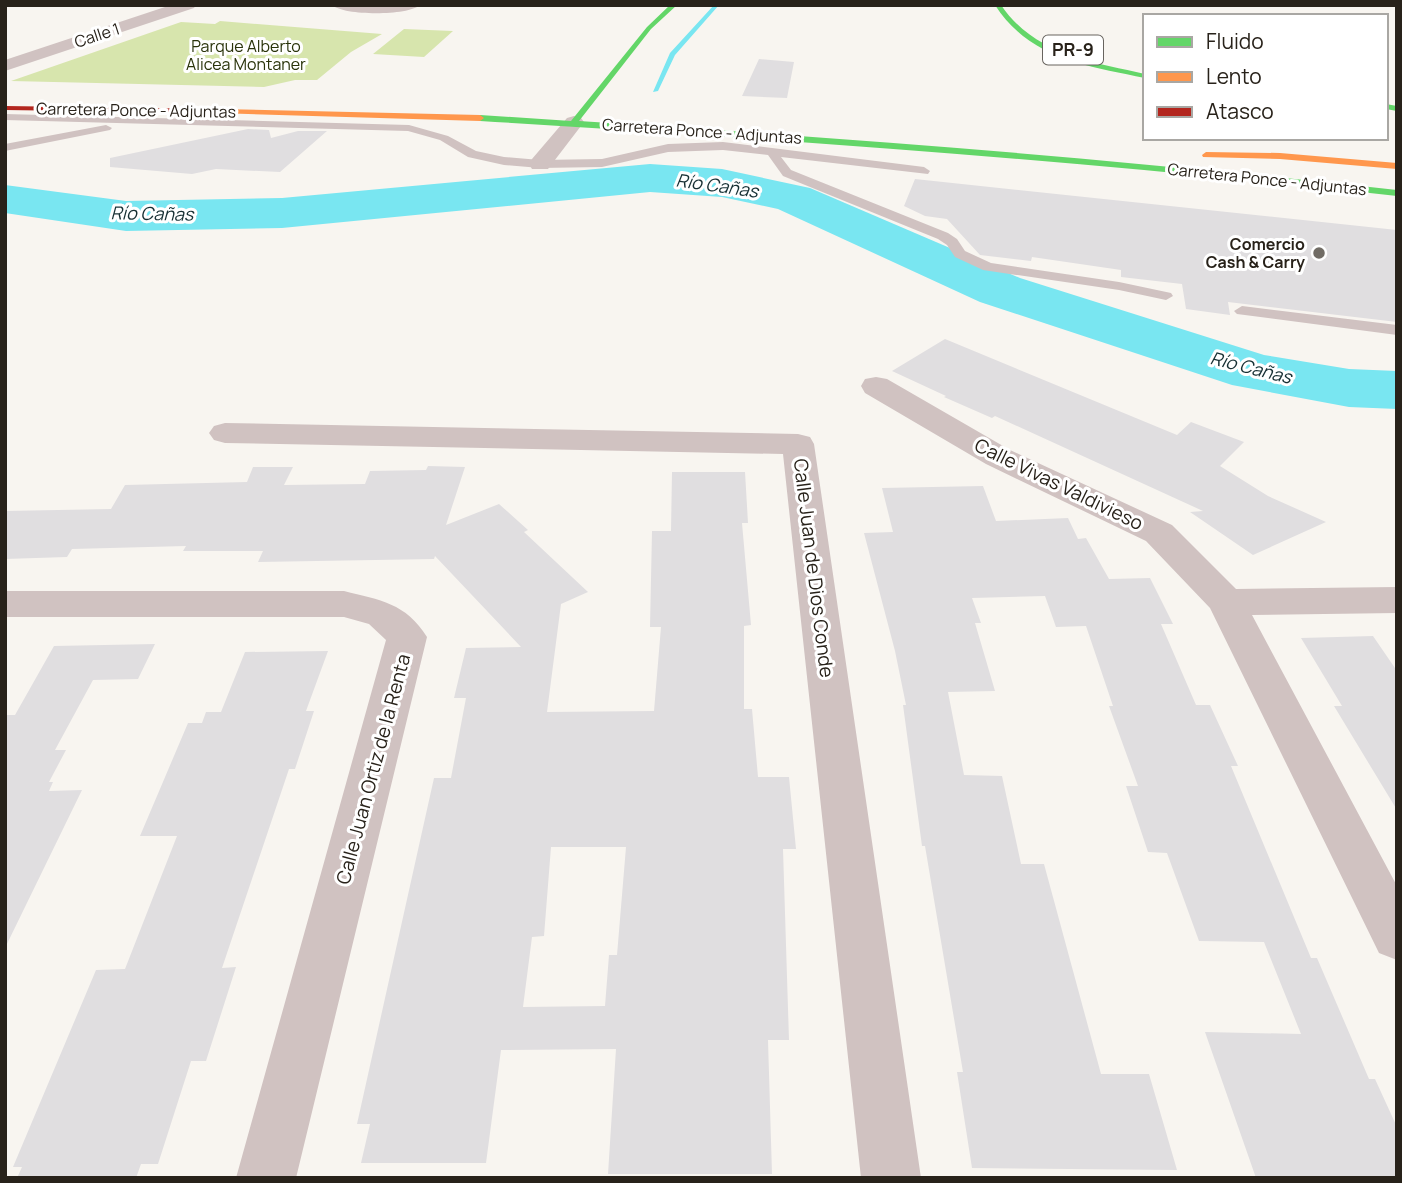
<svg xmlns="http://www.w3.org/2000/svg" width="1402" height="1183" viewBox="0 0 1402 1183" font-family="Manrope,sans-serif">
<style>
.green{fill:#d7e5ad}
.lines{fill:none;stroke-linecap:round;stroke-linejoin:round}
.stream{fill:#79e6f1;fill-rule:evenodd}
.river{fill:#79e6f1;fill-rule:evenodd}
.building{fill:#e0dee0;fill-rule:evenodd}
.lane{fill:#d0c2c1;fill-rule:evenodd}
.street{fill:#d0c2c1;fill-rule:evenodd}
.fast{fill:#63d668;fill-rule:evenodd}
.slow{fill:#ff974d;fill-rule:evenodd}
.jam{fill:#b3261e;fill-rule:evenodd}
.poi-dot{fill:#716c65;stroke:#fff;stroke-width:2.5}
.labels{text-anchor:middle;stroke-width:6;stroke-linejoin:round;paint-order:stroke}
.far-street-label{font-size:16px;fill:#28221a;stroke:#fff}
.far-park-label{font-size:16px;fill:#29330a;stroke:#fff}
.far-poi-label{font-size:16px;font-weight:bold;fill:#28221a;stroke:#fff;text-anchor:end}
.shield{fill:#fff;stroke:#68645f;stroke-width:2}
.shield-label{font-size:18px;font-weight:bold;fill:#28221a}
.far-water-label{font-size:18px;font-style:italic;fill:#162f33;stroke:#fff}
.street-label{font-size:19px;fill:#28221a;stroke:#fff}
</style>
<rect width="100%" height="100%" fill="#f8f5f0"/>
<!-- green -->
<path class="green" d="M220,21L382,34L351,52L317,80H295L264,87L11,81L181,22L215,24Z
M404,29L453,31L424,57L373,54Z"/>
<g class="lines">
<!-- stream -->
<path class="stream" d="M714,5H719L675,55L658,91L653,92L670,53Z"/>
<!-- river -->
<path class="river" d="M650,164L722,169L810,188L1020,278L1264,355L1349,369L1397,371V409L1349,407L1232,385L980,302L778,209L722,197L650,192L282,228L126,231L5,213V185L126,201L282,198Z"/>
</g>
<!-- building -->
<path class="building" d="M759,59L794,62L787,98L742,96Z
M248,129L269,130L271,138L298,131H327L280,172L216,169L192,174L110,167V158Z
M915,179L1397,230V322L1228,302L1230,315L1186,309L1182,284L1121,277V270L1032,257L1031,261L980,255L947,219L925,216L904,206Z
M945,339L1177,435L1191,422L1244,442L1220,466L1268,496L1326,522L1253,555L1190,512L1203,511L995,416L992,418L944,397L946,396L892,371Z
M428,466L465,467L446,525L499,504L528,530L524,532L588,592L561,604L547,712L654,711L661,627H650L652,531H671L672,472H745L748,523H742L751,625L744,626V709H752L758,777H789L796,849H783L789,1040H768L772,1174H608L616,1049L501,1050L486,1163H361L370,1124H357L434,778H451L466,698H454L466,648L521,647L435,556L434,559L258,562L263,551H183L186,546L72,549L67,557L5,559V511L111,509L125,485L247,482L253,467H293L284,485L365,484L370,471L426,470ZM551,847H626L617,955H609L605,1006L523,1007L532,937L544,936Z
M983,486L996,521L1068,518L1078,539L1086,538L1109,579L1150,578L1173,624H1161L1196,705H1210L1238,766H1231L1311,958H1317L1369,1079H1375L1397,1127V1178H1256L1205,1032L1301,1034L1264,942L1199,941L1167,853L1148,852L1126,786H1138L1109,706H1113L1086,626L1056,627L1045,596L972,598L981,623H975L995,691L948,692L964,775L1002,776L1021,864H1044L1101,1074H1149L1177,1170L972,1168L957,1072H963L925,846H922L903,705H906L895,651L864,533L893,532L882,488Z
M1373,636L1397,671V810L1334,706H1342L1301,638Z
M155,644L138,679L93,680L55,750H66L49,782H53L49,791L82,790L5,948V715H15L54,646Z
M328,651L306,711H314L295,769H289L222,968L236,967L206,1061H191L158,1164H141L136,1178H17L22,1167H13L96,970L125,969L177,836H140L188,723H202L206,712H221L245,652Z"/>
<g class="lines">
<!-- lane -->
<path class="lane" d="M5,114L409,125L448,136L476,151L504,157L540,160L602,159L668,144L723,142L924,167L930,171L928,174L781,157L791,170L948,233L957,239L965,251L991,263L1119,282L1171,293L1173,296L1166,300L1119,290L983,270L955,257L947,245L938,239L783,176L768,155L723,150L668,152L602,167L540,168L504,165L468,157L440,140L408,131L5,120Z
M106,125L112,128L110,130L5,151V144Z
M1242,306L1397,325V335L1237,314L1234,311Z"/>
<!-- street -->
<path class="street" d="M171,5H196L194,8L5,71V60Z
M332,5H420C408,16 344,16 332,5Z
M574,116L581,118L584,122L548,169H532L529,164L532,159L567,118Z
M876,377L887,379L1010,450L1172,525L1236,589L1397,587V613L1252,615L1397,886V960L1379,953L1210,608L1146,541L986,464L865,393L861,386L865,379Z
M225,423L798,434L810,437L814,444L921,1178H861L783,454L225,443L214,440L209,433L214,426Z
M5,591H344C380,600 406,603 427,637L296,1178H236L386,640L369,624L344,617H5Z"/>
<!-- fast -->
<path class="fast" d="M670,5H677L651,29L579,121C852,138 1125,160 1397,190V196C1092,162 786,139 480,121L476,118L480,115L571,121L647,27Z
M995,5H1001C1034,54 1091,62 1145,74V78C1086,66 1030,59 995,5Z
M1386,104L1397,106V111L1386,109Z"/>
<!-- slow -->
<path class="slow" d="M219,109L480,115L484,118L480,121L216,113V109Z
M1206,152L1280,153L1397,163V169L1280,159L1203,157L1202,155Z"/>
<!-- jam -->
<path class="jam" d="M5,106L219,109L223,111L219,113L5,110Z"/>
</g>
<!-- markers -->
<circle class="poi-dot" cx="1319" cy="253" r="7"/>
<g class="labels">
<!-- far-street labels -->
<g class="far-street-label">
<text transform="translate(97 35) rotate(-18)" y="6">Calle 1</text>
<text transform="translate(136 110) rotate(1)" y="6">Carretera Ponce - Adjuntas</text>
<text transform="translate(702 131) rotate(4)" y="6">Carretera Ponce - Adjuntas</text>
<text transform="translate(1267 179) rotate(6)" y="6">Carretera Ponce - Adjuntas</text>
</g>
<!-- far-park labels -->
<g class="far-park-label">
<text x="246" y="52">Parque Alberto<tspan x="246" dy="18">Alicea Montaner</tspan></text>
</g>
<!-- far-poi labels -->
<g class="far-poi-label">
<text x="1305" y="250">Comercio<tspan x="1305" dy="18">Cash &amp; Carry</tspan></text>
</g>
<!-- shield labels -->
<rect class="shield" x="1043" y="35.5" width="60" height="29" rx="5"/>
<g class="shield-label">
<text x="1073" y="56">PR-9</text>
</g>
<!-- far-water labels -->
<g class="far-water-label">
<text transform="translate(717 186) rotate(8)" y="6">Río Cañas</text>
<text transform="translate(152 214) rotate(1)" y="6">Río Cañas</text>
<text transform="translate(1251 368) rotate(14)" y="6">Río Cañas</text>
</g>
<!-- street labels -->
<g class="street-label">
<text transform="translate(1059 484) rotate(26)" y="7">Calle Vivas Valdivieso</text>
<text transform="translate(814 568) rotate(83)" y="7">Calle Juan de Dios Conde</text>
<text transform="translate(373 769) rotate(-75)" y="7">Calle Juan Ortiz de la Renta</text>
</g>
</g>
<!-- border -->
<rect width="1402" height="1183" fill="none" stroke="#28221a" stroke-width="14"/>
<!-- legend -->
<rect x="1143" y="14" width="245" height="126" fill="#ffffff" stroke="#a9a7a3" stroke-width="2"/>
<rect x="1157" y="37" width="35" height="10" fill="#63d668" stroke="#a9a7a3" stroke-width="2"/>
<text x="1206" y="49" font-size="21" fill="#28221a">Fluido</text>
<rect x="1157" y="72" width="35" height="10" fill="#ff974d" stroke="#a9a7a3" stroke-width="2"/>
<text x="1206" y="84" font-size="21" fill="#28221a">Lento</text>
<rect x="1157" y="107" width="35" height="10" fill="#b3261e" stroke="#a9a7a3" stroke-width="2"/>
<text x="1206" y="119" font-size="21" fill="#28221a">Atasco</text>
</svg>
